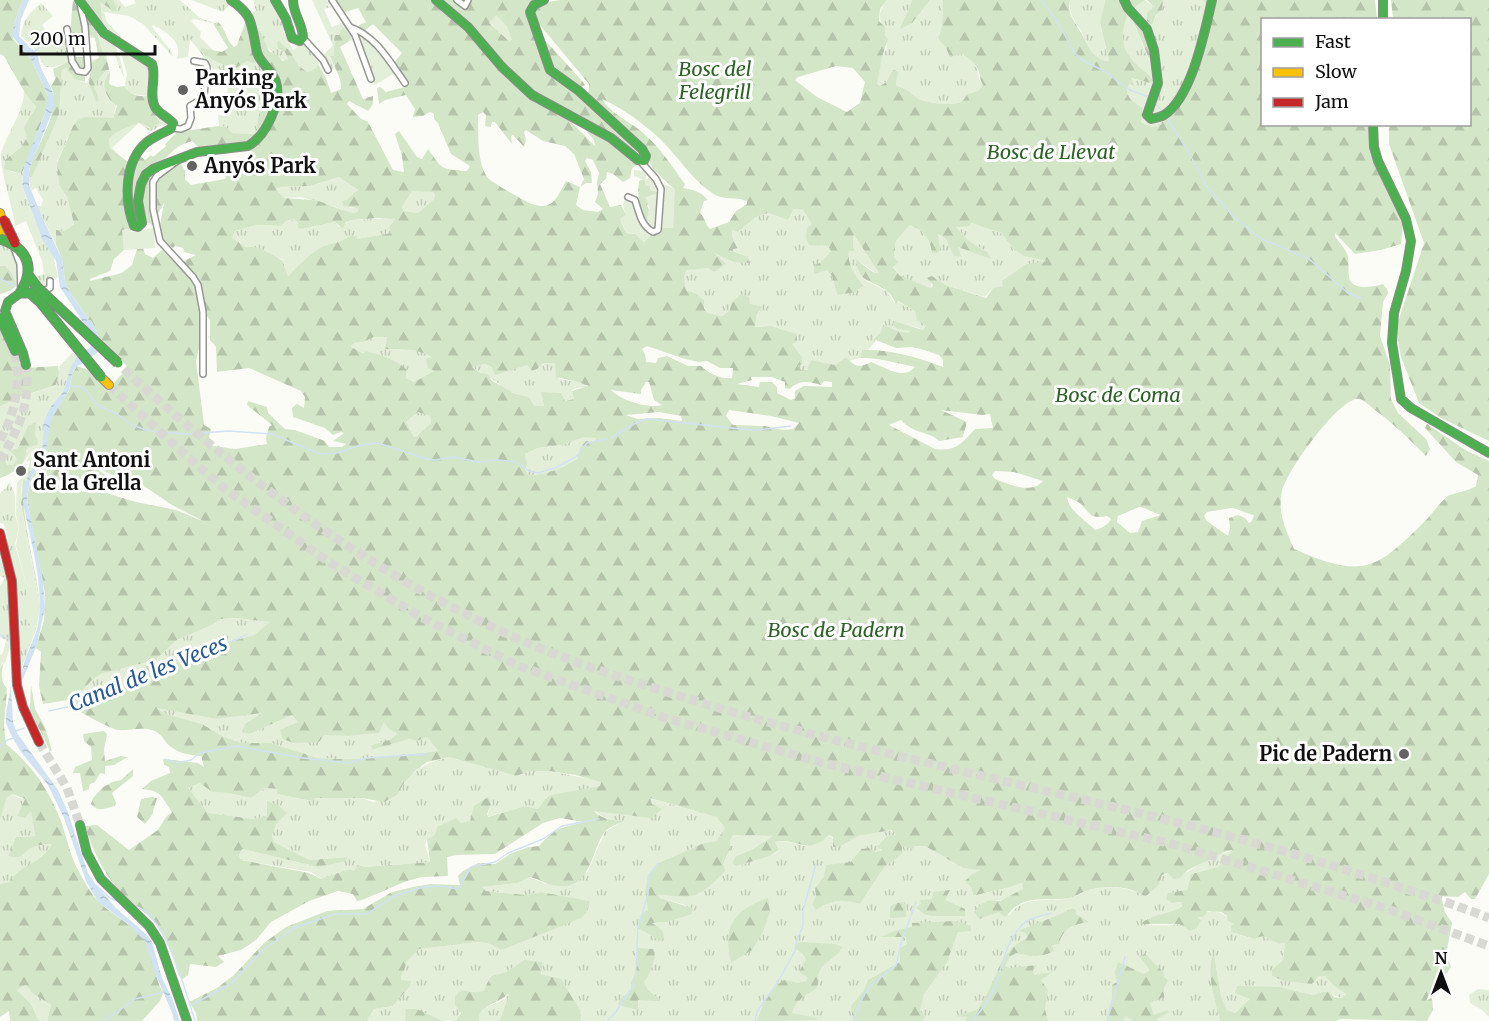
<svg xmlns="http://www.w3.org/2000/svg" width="1489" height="1021" viewBox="0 0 1489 1021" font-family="Merriweather,serif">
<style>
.grass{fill:url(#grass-tufts)}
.forest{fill:url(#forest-firs);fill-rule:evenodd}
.garden{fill:#e4efd9}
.water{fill:url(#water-ripples)}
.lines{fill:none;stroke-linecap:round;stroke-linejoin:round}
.stream{stroke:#d1e3f2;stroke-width:1.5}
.river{stroke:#d1e3f2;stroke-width:8}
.highway-tunnel{stroke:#d9d9d4;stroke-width:9;stroke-dasharray:9 4.5;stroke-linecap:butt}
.street-casing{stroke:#969694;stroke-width:8}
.fast-casing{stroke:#8d8d8b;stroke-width:10}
.slow-casing{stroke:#8d8d8b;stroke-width:10}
.jam-casing{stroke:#8d8d8b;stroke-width:10}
.street{stroke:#fffffe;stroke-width:5}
.fast{stroke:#4caf50;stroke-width:8}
.slow{stroke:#ffc107;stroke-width:8}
.jam{stroke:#c62828;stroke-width:8}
.fast-bridge-casing{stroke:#848481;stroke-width:11;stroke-linecap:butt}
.jam-bridge-casing{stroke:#848481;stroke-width:11;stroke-linecap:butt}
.fast-bridge{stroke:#4caf50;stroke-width:9}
.jam-bridge{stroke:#c62828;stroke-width:9}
.poi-dot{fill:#636361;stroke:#fff;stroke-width:2}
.labels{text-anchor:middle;stroke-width:6;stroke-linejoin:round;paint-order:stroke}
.park-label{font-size:20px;font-style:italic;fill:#2d6227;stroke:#fff}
.poi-label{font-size:20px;font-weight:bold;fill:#101010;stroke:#fff;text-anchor:start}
.water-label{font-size:21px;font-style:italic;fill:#275995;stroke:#fff}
</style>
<defs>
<pattern id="grass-tufts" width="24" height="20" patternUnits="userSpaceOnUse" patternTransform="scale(1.5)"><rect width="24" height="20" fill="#e4efd9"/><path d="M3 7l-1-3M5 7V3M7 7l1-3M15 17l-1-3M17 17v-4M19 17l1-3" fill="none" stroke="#c3ccb9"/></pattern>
<pattern id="forest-firs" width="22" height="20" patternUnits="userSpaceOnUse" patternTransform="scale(1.5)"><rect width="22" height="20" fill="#d4e6c8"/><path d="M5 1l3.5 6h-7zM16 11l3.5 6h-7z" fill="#b5c4ab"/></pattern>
<pattern id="water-ripples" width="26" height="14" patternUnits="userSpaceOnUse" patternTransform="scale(1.5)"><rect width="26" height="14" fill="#d1e3f2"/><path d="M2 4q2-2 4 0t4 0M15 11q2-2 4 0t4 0" fill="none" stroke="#b2c2ce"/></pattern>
</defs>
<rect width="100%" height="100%" fill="#fcfcf7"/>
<!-- grass -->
<path class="grass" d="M114,0H119L125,7L136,3L134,0H180L200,18L214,23L194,19L191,21L201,32L200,37L215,52L236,68L247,61H258L273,80L274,86L262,96L260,130L258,134L231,133L226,127L219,126L218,115L227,116L229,100L226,99L228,87H223V83H228L229,71L213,69L190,39L188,57L177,59C183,41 166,32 153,25L152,27L171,51L173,57L143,24L129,16L104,12L107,22L121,37L119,39C101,28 100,22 100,1L117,10Z
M191,0H226L230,3L223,12Z
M253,0H271L281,15L287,30L283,31L293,50L297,47L295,43L303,41L319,59L320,62L316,68L308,72L295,63L294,58L285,52L288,59L286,61C266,52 257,34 251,13L256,11Z
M312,0H327L330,7L324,9L331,25L332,27L344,22L354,39L348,42L351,37L343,27L334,56L330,57L334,69L331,70L322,56L333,45Z
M887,0H912L901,28L930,0H943L942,26L938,39L946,48L967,56L978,70L979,79L983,85L978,91L967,94C965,97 964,100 961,102C953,106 924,103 917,98C909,93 905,88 896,85L897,79L893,69L886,82L880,86L877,85C878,77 880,65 882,57C883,54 885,52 886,49C890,28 870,21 887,0Z
M1069,0H1105L1100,24L1109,61C1092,61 1088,44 1081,31C1074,20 1069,14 1069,0Z
M1145,0L1154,7L1152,24C1155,17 1163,8 1163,0H1203L1207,6C1197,38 1188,98 1157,114L1162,124L1152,127L1141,122L1143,108L1131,100L1127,93L1129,84L1134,87L1130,78L1150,83V76C1126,56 1117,48 1127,15L1131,16L1152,68L1135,19L1134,8Z
M41,3L53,16L42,25L50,36L49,38L53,43L63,45V38L66,34L71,61L55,67H46L41,62L39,53L21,36C22,21 30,12 41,3Z
M84,9C107,34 119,41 124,77C119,69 118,61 113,52H108L106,55L110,72L109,85L117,101L113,118L78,120L73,126L57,162L59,185L67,197L74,224L64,231H56V245L37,206H41L43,200L36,188L31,191L28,177L32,176L59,115L62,70L65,68L82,82L87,83L91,72L92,60L99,58L95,38H89V25Z
M356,33L372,42L395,73L375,85Z
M119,46C130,55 143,59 153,70L147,96L132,94L124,88L127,74Z
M24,91L36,106L30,118L27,138L21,147L5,160L4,168L15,173L23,171L22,185L26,197L42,238L53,254L58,277L42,286L34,277L44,274L42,261L26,221L15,226C13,205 0,173 1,153C7,134 24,111 24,91Z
M157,114L166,122L167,125L160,126L150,132L139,123L112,148L120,155L110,148L109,139C118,128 129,129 140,121L148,128L160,122Z
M339,177L358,190L346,200L350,208H357L358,211L354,213L342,211L336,207L301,197L284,198L276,189L279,187L310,186Z
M411,191H433L435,194L434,199L418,213L404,211L402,207Z
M794,209L803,210L813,224L820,246H828L831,251L820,263L815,273L827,269L832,276L837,295L844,293L859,281C852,273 848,260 849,250L853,247V232L879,273H876L857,260L866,281L887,291L895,304L897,301L915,311L926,325L923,330L916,327L893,323L898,329L912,331L908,333L881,332L873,338L876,341L868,350H862L860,358L849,361L846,357L835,365L811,360L807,371L801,370L769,326L755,327L757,314L763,307L730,310L722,316L708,313L704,307V300L697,294L686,290L684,276L687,270L725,263L713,253H717L732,262L742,254L733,251L732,249L738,247L732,236V229L738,232L756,217L768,213L788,220Z
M396,218L391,224V233L334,243L322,247L303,261L288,278L283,260L246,247L231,238L235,231L257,225L281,226L286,221L294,219L302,229L335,222L339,227L351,220Z
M971,223L1001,233L1013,249L1050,262L1019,270L1004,281L1003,286L992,289L985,297L946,285L932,276L931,288L901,277L893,266L899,262L894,257L896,241L910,225L922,230L940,250L937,234L946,239L955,256H962L958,247L987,252L969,241L955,226Z
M0,245C16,248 25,270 17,285L12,273L5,267L0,266Z
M374,337H387L393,349C403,348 423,349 430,357C433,360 434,367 435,371L414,382L406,378L400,364L366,351L363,353L351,347L354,343L363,342Z
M73,352L78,358C69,368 68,380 63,392C58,402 48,408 45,420C42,430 44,442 42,452C39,463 30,471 26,481L23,479V475L29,467L30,461H26L33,449L21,466L0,478V405L56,385L59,367Z
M543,363H555L559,379L578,382L589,387L577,388L572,390L574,399L565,401L541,392L544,406H535L528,398L503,389L498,383L472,367L485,364L492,367L527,365L532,371L537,369Z
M418,412L430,416L431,424L417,436L414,437L406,422Z
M584,436L596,438L595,441L580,448L577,459C563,469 546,475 528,475L525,471V454L538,448L562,445Z
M9,482L15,494V515L19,527L15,545L25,579L35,627H37L21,669L18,592L14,568L5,540L8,539L4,524L0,523V493L7,487Z
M0,558L7,577L9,595L11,645L5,663L3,662L0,668V655L3,653L6,640L0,637V586L5,578L0,576Z
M234,618L271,622L254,635L184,657L173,665L123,687L113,684L101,690L73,707L66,701L74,699L92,680L101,674L155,660L177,640L212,625L221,619Z
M156,707L217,719L265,712L250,734L292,715L298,722L280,731C313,734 346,738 379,733L384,721L399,734L389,740L371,745L372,750L409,739L417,741L427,737L438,751L374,758L341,759L318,758L271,743H242L224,737L202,724L166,714Z
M449,757L516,776L530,771H549L601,781L600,786L545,799L538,809L525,806L487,817L491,804L470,821L427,839L425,845L430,862L366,867L357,865L354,872L349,869L321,879L311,872L241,860L239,855L242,849L318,867L348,857L310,860L274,842L272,835L277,823L286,813L254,819L207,813L188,788L200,783L212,792L228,793L251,798L265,788L279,789L277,794L311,801L316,798H362L373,802L397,795C411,770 422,764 449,757Z
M13,794L19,798L25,799L17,816L31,810L35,836L16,837L8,856L31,847L53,843C43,862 21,865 9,882L0,884V820L7,797Z
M649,798L716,817L725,828L716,841L704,843L658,863L648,910L651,923L667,922L691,914L685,905L660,898L658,895L682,896L699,894L726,871L723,864L731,847L730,841L733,835L774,836L751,850L736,856L737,866L770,856L779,851L775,842C797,837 807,858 829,835L841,846L857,836L893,830L897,835L884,850L875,852L824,876L815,888L816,896L812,904L822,907C835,898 846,900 860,904L885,866L895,860L902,846H925L963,868H977L982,870L971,887L973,896C990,891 1006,889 1022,883L1023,889C1012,897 1003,902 990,900L999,912L1009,915C1025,894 1046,903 1069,898C1075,897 1081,893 1086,891C1104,885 1130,886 1145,897L1159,885L1162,876L1168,873L1179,878C1191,868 1219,853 1234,850L1218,867L1191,874L1187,890L1176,893L1172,903L1181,902L1182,905L1176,910L1146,919L1149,925C1159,925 1169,926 1179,924C1204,919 1210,897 1235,925L1231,932L1253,939L1263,936L1279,944L1285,943L1283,960L1272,969L1312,984L1319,976H1326L1335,987L1346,994L1342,998L1322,992L1313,995L1280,987H1264L1235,1013L1227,1010L1221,996L1214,953C1204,968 1216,1004 1220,1021H479C477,1004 495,1007 505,998C512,992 520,969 524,960L506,972L491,976L483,991L472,992L456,1020L443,1021L407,1009L405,1021H367L374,1009L393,1006L401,996V973L404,971L407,961L418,949L479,942L487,943L502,950L586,908L589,901L541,892L526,895L486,891L482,887L518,883L528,877L546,884L587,873L605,832L622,821C612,820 601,818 594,810L636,816L652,804Z
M26,985L32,993L51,1005L47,1021H39L31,1004L17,990Z
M1478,989L1489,990V1017L1482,1010L1470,1003L1469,995Z"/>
<!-- forest -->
<path class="forest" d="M0,0H23L14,24L13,39L31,59L48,96V101L45,113L23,171L18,173L4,169L5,160L21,147L27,138L24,127L36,107L25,93L4,56L0,54Z
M73,0L78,7L83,38H75L74,53L76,57H84V70L78,69C67,47 71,24 73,0Z
M83,0H114L117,10L115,12L100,2L103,27Z
M335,0H433L447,15L465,29L518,86L545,107L567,118L595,146L594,140L583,127L585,126C605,138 623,147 637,165L632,168L630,178L623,182L613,174L607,172L606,179L600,184L610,207L621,205L626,215L620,219L626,233L636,234L644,242L651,235L661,233L662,228H673L674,189C669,183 654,172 652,167C649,161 649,154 645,147L588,95L589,84L535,19L533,10L542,3L560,0H887L880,9L879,21L885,27V35L888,39L882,57L877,85L880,86L886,82L893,69L898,72L896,85C907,89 909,92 917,98C924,103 953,106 961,102C964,100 965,97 967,94L978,91L983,85C979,79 981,75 978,70C976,65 967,57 963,54L950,57L946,48L938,39L942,26L943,0H1070C1066,11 1074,21 1080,31C1088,43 1091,60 1109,61L1100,23L1105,0H1145L1134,8L1135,19L1148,37L1155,68H1153L1131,16H1127C1117,47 1127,57 1150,76L1153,81L1150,83L1131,78L1135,87L1129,84L1127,93L1131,100L1143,108L1141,122L1152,127L1162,124L1155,116L1166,109L1187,75L1207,6L1203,0H1375L1377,19L1262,20V124L1370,125L1373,154L1401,217L1403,224L1401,244L1381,250L1355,254L1335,233V237C1340,243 1346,249 1348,257C1349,264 1348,271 1349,277C1351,291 1373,287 1383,284L1387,289L1388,293L1383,302L1380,336L1390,365L1391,399L1398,413L1426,439L1430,449L1426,456C1410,440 1394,424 1375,410C1371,407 1365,401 1360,399C1341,394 1285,474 1282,491C1277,512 1286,530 1294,549C1365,580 1376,570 1428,518C1432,513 1445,497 1450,495C1459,492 1468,491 1476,486L1478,475L1456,462L1425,428L1427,424L1467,451L1489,461V874L1475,899H1471L1465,892L1458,897L1441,896L1445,912L1452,923L1446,955L1451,967L1432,996L1433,1010L1427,1021L1340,1019L1336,1021H1220C1216,1004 1204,969 1214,953L1221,996L1227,1010L1235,1013L1250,999L1235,993L1237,986L1280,987L1313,995L1322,992H1329L1334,997L1342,998L1346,994L1335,987L1325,976H1319L1312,984L1284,981L1272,976V969L1283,960L1285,943L1279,944L1263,936L1254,939L1231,932V926L1234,924L1227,920V916L1221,912L1208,911L1203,917H1197L1201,920L1197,928L1190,931L1180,924H1141C1152,913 1170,915 1182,906L1181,902L1172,903L1166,899L1168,893L1187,890L1191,874L1218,867L1233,850L1227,851L1188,870L1180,878L1173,879L1168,873L1162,875L1159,885L1145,897C1130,885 1104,885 1086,891C1080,893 1075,897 1069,898C1053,901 1032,896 1018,905C1012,908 1010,914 1004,917L999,912L979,919L974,912L980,905L990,900L1000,901L1023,889L1022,883C1006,889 990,891 973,896L971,887L965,881L971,875L981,870L963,868L925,846H915L912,849L902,846V853L895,860L885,866L860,904C840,899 834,899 816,910L812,904L816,896L815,888L824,876L826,865L851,862L861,849L869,848L875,852L883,850L877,847L887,836L896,835L892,830L858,836L841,846L833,847V837L829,835C807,858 797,836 775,842L779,850L770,856L737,866L732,863L736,856L751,850L773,836L733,835L730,841L731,847L723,864L726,871C718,878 708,889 698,894C687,899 671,895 658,895L660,898L692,908V914L667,922L652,923C660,928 666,931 663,942L638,928C639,920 639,913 648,910L645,893L648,876L658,863L704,843L716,841L725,828L716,817L650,798L652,804L662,809L651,818L594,811C601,819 613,820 624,821C617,824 608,827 604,833C592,850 591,885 564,886C547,887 542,879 529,877L518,883L482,887L486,891L526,895L541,892L590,901L586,913L581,918L502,950L487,943L479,942L419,949L407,961L404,971L401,974V980L411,981L410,986L393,1006L374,1009L367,1021H197L196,1013L189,1002L217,988L234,975L264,943L286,927L327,911L363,909L392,892L413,887L430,884L460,885L458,876L463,871L478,863L495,864L512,853L529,847L539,846C558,825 560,829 583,822L560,818L543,823L495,854L457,855L447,857L448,876L422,877L407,881L362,900L357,901L353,894L338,891L309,901L271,922L256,940L241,950L218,956L224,962L216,967L190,964L188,975L183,979L179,976C174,961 169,943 160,929C151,916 138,908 126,898C106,878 93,853 85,826L97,825L129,850L158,830L166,817L172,812C161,797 163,791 142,789L151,781L170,773L169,767L164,765L163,759L198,763L204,767L201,756C191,755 180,754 171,747C165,743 162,734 155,731C142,726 130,731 118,730C113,730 77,711 73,707L101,690L113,684L123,687L173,665L191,653L254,635L270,622L234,618L221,619L212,625L177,640L155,660L101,674L92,680L74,699L43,704L39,686L41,652L36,648L44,620L45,594L27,499L30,480L45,457L49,424L55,411L69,391L72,374L77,366L89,370L108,390L128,367L97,336L85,314L69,291L65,281L62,259L56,245V230L64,231L74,224L67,197L59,185L57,163L73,126L78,120L85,117L113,118L117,106C106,99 99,82 110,72L109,84L117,87L124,86C129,95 139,97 147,96L153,112L160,122L152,129L139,122C129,129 118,128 109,139L110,148L128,162L126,188L131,229L123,230L124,250L114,259L110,271L90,279V281L122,273L132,265L137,249L143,248L145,254L153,258L162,250L184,272V261L196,255L184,252L183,248L175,246L173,248C154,234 161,224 164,203L158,214V222L154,225L145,222C144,216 141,209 141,203C141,178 158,165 181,164L185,171V179L191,185L225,179L227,170L231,167L252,159L253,153L244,143L213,145L199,148L192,141C175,147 177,147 165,159C160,165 151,166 146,172C133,186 138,206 137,222L134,220C132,198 125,174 140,156L145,160L151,155L153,157L166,146L165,144L177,132L219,126L226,127L232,133L258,134L260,130L257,127L262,96L274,86L270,73L258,61L254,63L247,61L236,68C223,65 211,60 200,51L202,48L222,52L228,48L214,25V23L218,22C226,29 226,41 234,47L237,45L245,23L247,21L249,22L254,19L256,30L260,31L269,51L277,55L283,61L288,59L285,52L278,48L277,43L279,40C282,46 287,47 290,52C299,64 293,63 308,72L316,68L318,64L326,78L331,93L341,89C342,78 334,67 330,56H334L335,35H339L343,27L351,37L348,42L340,47L363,99L373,96V104L368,111L349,101L347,104L360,118L368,122L393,170L404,172L402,156L395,134L399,131L417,157L422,159L428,149C443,170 440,169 467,171L470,166L451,154L438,123L434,119V114L430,112L423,116L413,117L415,109L406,95L385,100L379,104L377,88L380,87L386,92L405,87L408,84L393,64L402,53L373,24L364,31L360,28L359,25L366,22L358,8L343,13ZM836,66L853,68L865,82L860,103L847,112L817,97L795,80L798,77ZM602,99C623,108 644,124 660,139C678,156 691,179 712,193C724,201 734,196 747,201V204L736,211L729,222L710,229C705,224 705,218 700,213L704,201L708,200C700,191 694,190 683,188L685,184C670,164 662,149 642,132C629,121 611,114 602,99ZM483,112L486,115L485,126L491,127L492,122H495L512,144L511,136L513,135L524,147L526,140L524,132L526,130L543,141L565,146L574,154L584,179L580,187L566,181C562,188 557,200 550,204C545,207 537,206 532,204C526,202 491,182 488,178C476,162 479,134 478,115ZM587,158L593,160L599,173L597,182L598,194L595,202L603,209L598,212L583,210L576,205L580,187L586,183H592L591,172L585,161ZM339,177L358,190L346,200L342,201L343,206L357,208L358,211L354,213C341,211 331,205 318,201C306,199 296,199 284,198L276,189L279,187L310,186ZM412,191L433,192L435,194L434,199L418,213L404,211L402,207ZM794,209L803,210L812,224L807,228L806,238L809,245L828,246L831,251L820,263L814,265V274L827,270L832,276L837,295L856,292L863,286C856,275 847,266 849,251H855L853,247V233L879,273C871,274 863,264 856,259C858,285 875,280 888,292C892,295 894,300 896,305L898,301L915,311L917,320L926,325L923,330L897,322L892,323L897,329L911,331L908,333L900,332L883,325L881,332L873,339L896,348L912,347L921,349L939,355L943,360V367C918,357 889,349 862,350L860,358C880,358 897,363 915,367C903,381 885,367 871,362C859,368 855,367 846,357L835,365L811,360L807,370H801L798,366L802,364V357L792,344L797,342V334L770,326L755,327L757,314L763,307L750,304L749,297L741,294L731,303L730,310L722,316L708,313L704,308V300L697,294L686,290L684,276L687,270L708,268L714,272L726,264L714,253L733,262L749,263L748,257L733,251V249L738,248L732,236V230L738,232L756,217L768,213L788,220ZM379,218L395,219L389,227L391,233L357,239L356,236H350C340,243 335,242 324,246C310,253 297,266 288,277L283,261C271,255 261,245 246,247L232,238L235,231L257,225L281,226L286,221L294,219L298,223V228L302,229L335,222L343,229L345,223L351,220ZM971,223L1001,233L1013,249L1024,256L1047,261L1026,264L1002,281L1003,286L993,288L986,298L946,285L932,276L927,278L933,285L931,288L900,276L893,267L899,262L894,257L896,241L910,225C924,231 930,237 932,253H937L940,250L938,234L946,239L954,256L962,257L958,247L991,259L987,252L969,241L956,227L969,226ZM207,316L210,320V340L216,347L217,372L249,368L301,391L305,397L304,408L297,404L292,408L293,417L325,428L333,435L341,432L344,433L333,441L346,444L342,447H329L325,441L295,430L285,429L268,413L267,407L248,401L247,405L272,425L269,427L266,438L267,444L235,449L207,445L211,429L204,425L196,361ZM374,337H387L385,349C404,350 414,347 431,357L426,359L428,368L434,371L414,382L406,378V369C396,359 379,355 366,351L363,353L351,347L354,343L363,342ZM647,346L685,359L699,362L707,361L720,368H733L732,378C723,380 707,373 701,366H688L667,356L658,358L656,363L646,362L645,354L642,349ZM543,363H555L556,377L578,382L588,386L572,391L574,399L565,401L561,393L541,392L544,406H535L528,397L513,393L491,380L488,374L481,373L472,367L485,364L492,367L495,375L527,365L532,371L537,369ZM751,377H772L785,382V388L790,389C800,379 809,382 821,385L824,381L832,382V387L804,386L795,391V398L791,400L777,393V387L772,382H760L759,387L737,384L752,380ZM646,382H649L654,400L662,405C648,409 620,400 611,390L641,394V390ZM729,410L771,416L799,423L793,429L783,430L765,426L733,425L726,416ZM941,410L982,415L990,414L993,428L975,429C962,443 956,452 935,449L889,425L901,420C913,434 929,431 939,441L963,437L967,422ZM418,412L430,416L431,423L417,436L414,437L406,422ZM659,412L681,416L682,421L659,418L638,419L626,415ZM584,437L596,438L595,441H586L580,448L577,459C562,469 545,475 528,475L525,471L527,464L525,454L538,448L562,445ZM93,466L125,480L141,484L172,505L205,522L176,510L136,502L100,491L85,492L42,482C57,477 102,479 118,484ZM995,471L1014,472L1043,481C1031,495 1009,484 995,479L992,475ZM1067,497C1071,499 1078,501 1081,504C1091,514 1089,519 1107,516L1111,519C1108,525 1102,528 1095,530C1086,520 1069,512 1067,497ZM1139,507C1145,507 1153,513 1161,515L1142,521L1138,532L1130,533L1117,522L1118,516ZM1231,508C1240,509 1245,513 1254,515L1252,521L1249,523L1245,518L1238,515L1229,518L1230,528L1228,536L1207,521L1204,516L1207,512ZM157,708L217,719L262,713L245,724L242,732L250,734L292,715L298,722L280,730L283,739L293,743L319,742L324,735L349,736L379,733L384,722L389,729L398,734L389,740L371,745L372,750L409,739L417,741L427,737L438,751L373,758L341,759L318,758L271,743H242L224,737L202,724L166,714ZM449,757L516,776L530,771H549L575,775L601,782L600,786L551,795L545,799L538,809L525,806L488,817L487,814L491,804L488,797L474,806L470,821L461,823L456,818L437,827L435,835L427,839L430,862L366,867L357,865L354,871L349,869L321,879L309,873L241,860L239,855L242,849L318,867L346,861L348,857L310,860L274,842L272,835L277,823L287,813L279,806L267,801V816L254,819L208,813L188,788L200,783L212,792L228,793L251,798L265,788L278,789L277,794L311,801L316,798H362L384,802L397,795L404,783L415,771L427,762Z
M440,0H458L466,7L469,6L471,0H536L531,3L525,13L543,60L642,154V157L619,141L526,88Z
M912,0H930L912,23L900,29Z
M1147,0H1163L1162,10L1156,15L1152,25L1147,21V13L1154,7Z
M1391,0H1489V441L1441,418L1419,403L1401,357L1398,341V322L1424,243L1389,144V125L1470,124V20L1393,19Z
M91,19C98,29 97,36 101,47C104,55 108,61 109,70H106L94,85L99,101L96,102L89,83L92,63L99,58L95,38L89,34L87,20Z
M544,39L583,82L585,85L580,88C559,74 546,66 544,39Z
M70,61L75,71L85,77V82L75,79L66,68L62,70L59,115L32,177H28C32,148 63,114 51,86L55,79L53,69Z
M644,179L658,193L647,205L650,211L647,224C639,209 637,198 639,181Z
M5,266L12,273L17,285L10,291L0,294V266Z
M0,327L14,356L24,368L58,366L59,373L56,385L20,397L0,406Z
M36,422L35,434L38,442L37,445L29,447L26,450C26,465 14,473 0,478V460L4,459L7,465H13L18,459L10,451L18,448L28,426Z
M23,479L26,481C17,507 38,574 40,605L21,504Z
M4,662C1,672 0,680 7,689L4,726L6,744C32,766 46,785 59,816C66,833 69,853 77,868C83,879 91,895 100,903C114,916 134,925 145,941C154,954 154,977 163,993L160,1001L142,1021H47L51,1005L32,993L26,985L17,990L31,1004L39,1021H10L9,1011L0,1017V884L9,882C20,865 43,862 52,844C47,844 39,845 33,847C22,851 25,861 8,856L16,837L35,836L31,811L25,818L17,816L25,799L13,794L7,797L0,820V668Z
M31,685L35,709L45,727L52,751H50L30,710Z
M104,731L107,734L104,750L105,761L121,756L128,757L114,765L105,766V774L100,773L95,782L90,784L88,790L83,791L80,773H73L75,767L92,760L91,747L84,741L83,734Z
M133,769V776L112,793L116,803L115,806C105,808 98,813 91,804L93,798L102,788L112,782L121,780Z
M152,797L157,798L152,815L145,824L137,817L141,799Z
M950,890L945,900L965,909V916H932L926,915L916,908L921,904L920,900L932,899L933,892Z
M768,898L770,912L762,934L752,950L731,963C722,926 734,910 768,898Z
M905,902L906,917L890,918V906L897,903Z
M1072,908L1076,910V914L1089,922C1074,924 1063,928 1059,944L1052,945L1054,951C1041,958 1029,956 1016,953L1010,957L1005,966L1009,968L1037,965L1033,970L1034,975L1053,972L1041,980L1048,990L1045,1009L1048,1021H965L967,1017L955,1016L977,1010C981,1003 986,997 989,990C999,968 1004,949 1027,938L1026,933L1018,931C1036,923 1055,918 1072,908Z
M956,921L971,926V931L958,932L947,962L924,994L920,1010L925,1017L922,1021H853L851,1006L864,990L868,980L900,962V948L907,944L906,937H880L894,931L912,927V923Z
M799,942L835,944L843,947C830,966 817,959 817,988C806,995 795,1000 792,1013L817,1018L816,1020L757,1021C763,1003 768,991 784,980L798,983L806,981L808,978L799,972L806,959L802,953L794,948Z
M637,948L654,949C657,960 650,973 644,982L648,990L661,1000L656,1001L638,1000V1010L618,1005L621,998L631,991V983L636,972Z
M1145,954L1164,973V977L1168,980L1164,988V997L1150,1003L1154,1015L1167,1010L1169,1013L1158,1018L1157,1021H1133L1126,1016L1123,1021H1106L1112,998V985L1117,982L1115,972L1118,962L1144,974L1150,970L1139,956Z
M524,960L542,962L543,967L540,974L561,979L580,1010L581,1021H500L510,992C501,1004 477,1004 479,1021H449L456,1020L461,1013L455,1005V997L461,990L472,992L483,991L491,976L506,972Z
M406,1009H417L443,1021H405Z"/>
<!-- garden -->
<path class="garden" d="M496,15L507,26L512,40L510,42L489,23Z
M634,170L646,171V179L653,177L658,190L655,229H651L647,224L648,211L650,210L645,197L658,193V190L651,191L649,186H646L644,180L634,176Z
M661,183L675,189L673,228H662L664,193Z
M625,200L635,204L642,225L651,235L644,242L636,234L626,233L620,219L625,215L623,203Z
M154,228L155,248L124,250L122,230L131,229V232Z
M25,473L27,474C20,483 21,494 21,504L40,606L37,627L28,623L25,579L16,546L19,527L16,515L17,483Z"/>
<!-- water -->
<path class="water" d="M23,0H29L21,19L19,36L38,55C40,77 57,86 54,107L29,170V185L43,219L62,259L65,281L69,291L85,314L97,336L85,325L60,287L56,261L42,239L22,185L24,166L45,113L48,96L31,59L12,36L14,24Z
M78,358L82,363L77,366L72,374L69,390L51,420L45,456L30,480L27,499L43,581L45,607L37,645L22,681C20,659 37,641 39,618C43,580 30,540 23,502V488L28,476L42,452L44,421L50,408L63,392L71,366Z
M11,686L13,722L17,733L58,790L67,810L88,873L96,885L115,907L147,935L152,942L162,978L172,998L180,1021H174L173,1015L155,973L145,941L128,924L98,902L86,881L64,818L48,785L21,752L11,735L6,723V713Z"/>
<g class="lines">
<!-- stream -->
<path class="stream" d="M1041,0L1056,19L1074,52L1082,60L1104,71L1130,90L1151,98
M34,52L40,47
M1155,103L1163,113
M1167,118L1188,151L1207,187L1234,217L1260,238L1309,259L1348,293L1361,298
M0,279L16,286
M69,386L81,387L86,390L97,405L117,414L132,425L149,431L186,434L229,431L272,434L320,454L337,453L361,445L378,443L427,459L435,460L454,457L478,462L498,460L516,462L529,471L538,473L555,468L570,460L577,456L587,443L607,439
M611,438L639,421L647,419L741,429L757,430L791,426
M0,635L10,639
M49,711L72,706L108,688L134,683L168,663L211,650L246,635
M16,731L24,728
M0,747L7,740L14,738
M165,759L177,763L191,760L200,753L236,746L303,758L349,763L366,758L426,754
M96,885L110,898L119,902
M135,906C167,916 185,991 195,1021
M194,1004L232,983L262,951L294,928L335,914H367L395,896L423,887L440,886L458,889L471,867L495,862L508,853L543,839L562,826L599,819
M104,1021L135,999L164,992
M607,1021L615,1013L635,984L638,928L648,894V876L658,863
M755,1021L757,1012L779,980L795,951L797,939L803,926V911L816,864
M853,1021C864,990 868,985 896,966L901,943L916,902
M972,1021C983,1009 992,997 997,981C1003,963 1007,940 1021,926C1028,918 1041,916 1051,913
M1107,1021L1125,957"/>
<!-- river -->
<path class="river" d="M79,361L94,350L96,340L89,324"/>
<!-- highway-tunnel -->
<path class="highway-tunnel" d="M124,369C243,479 375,577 525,642C584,667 647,686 709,705C934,773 1167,809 1390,884C1423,895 1457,905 1489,918
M109,385L180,450L225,489L332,564L423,618L519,666L666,718L819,762L1176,845L1385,908L1489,946
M0,440C16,413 21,382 15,351
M0,461C19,427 31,405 26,365
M39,742L67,788L80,825"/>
<!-- street casing -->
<g class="street-casing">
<path id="street" d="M332,0L355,35L371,79
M457,0L465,6L468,0
M350,27C376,36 390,62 405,83
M67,29L72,61L78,71L85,72L88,68L85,26L80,4
M303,38L323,60L328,70
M172,128L181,129L188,126L191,118L190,106L202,99L204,95L207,67L205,63L194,61
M177,161L157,176L153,182V209L160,241L193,277L198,285L203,312V374
M628,197L635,200C639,212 641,226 653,232L658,230L661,189L656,179L641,162
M14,248L20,264L21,291
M42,291L50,288V281"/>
</g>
<!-- fast casing -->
<g class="fast-casing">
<path id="fast" d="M79,0L104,33L152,64C157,78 148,94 155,107C159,114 168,117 173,123L172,128C164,133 155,136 147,142C124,161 124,200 134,226L138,227L142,223L138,201L141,184L146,174L153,169L197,152L248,146C266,136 282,102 276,82C273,72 262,64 258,55C256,51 256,46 255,42C251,20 250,13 231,0
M275,0L286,19L292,38L300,41L303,38C303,24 293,14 293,0
M436,0L468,27L502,67L532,95L611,138L638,160L644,161L646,156L642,149L579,91L550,70L530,12L534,5L544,0
M1124,0L1128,8L1147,29L1154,50L1158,83L1147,115L1151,119C1155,118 1161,117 1164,115C1192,98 1205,30 1212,0
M1383,0V20
M1373,124L1374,147L1378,161L1406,219L1411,241L1406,271L1394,313L1392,343L1401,399L1411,408L1489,453
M20,293L8,302L5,311L23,353L26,365
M0,318L15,351
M80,825L87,853L101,879L149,926L160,943L187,1021"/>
</g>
<!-- slow casing -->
<g class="slow-casing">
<path id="slow" d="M0,213L4,229L0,237
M101,377L109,385"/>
</g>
<!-- jam casing -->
<g class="jam-casing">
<path id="jam" d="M0,533L12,581L17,685L23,707L39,742"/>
</g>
<!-- street -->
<use href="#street" class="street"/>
<!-- fast -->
<use href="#fast" class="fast"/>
<!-- slow -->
<use href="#slow" class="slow"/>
<!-- jam -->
<use href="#jam" class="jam"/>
<!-- fast-bridge casing -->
<g class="fast-bridge-casing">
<path id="fast-bridge" d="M0,239C28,248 36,268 20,293
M29,276L37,287L118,363
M20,293H30L41,303L101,377"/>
</g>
<!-- jam-bridge casing -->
<g class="jam-bridge-casing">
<path id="jam-bridge" d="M4,220L15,243"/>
</g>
<!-- fast-bridge -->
<use href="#fast-bridge" class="fast-bridge"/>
<!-- jam-bridge -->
<use href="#jam-bridge" class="jam-bridge"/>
</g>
<!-- markers -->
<g class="poi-dot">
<circle cx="183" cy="90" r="6"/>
<circle cx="192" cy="166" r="6"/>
<circle cx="21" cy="471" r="6"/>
<circle cx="1404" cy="754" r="6"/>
</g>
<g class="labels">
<!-- park labels -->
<g class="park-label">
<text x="715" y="76">Bosc del<tspan x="715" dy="23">Felegrill</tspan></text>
<text x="1051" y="159">Bosc de Llevat</text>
<text x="1118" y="402">Bosc de Coma</text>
<text x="836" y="637">Bosc de Padern</text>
</g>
<!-- poi labels -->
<g class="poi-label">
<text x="195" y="85">Parking<tspan x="195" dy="23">Anyós Park</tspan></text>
<text x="204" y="173">Anyós Park</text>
<text x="33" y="467">Sant Antoni<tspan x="33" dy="23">de la Grella</tspan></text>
<text x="1392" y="761" text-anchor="end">Pic de Padern</text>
</g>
<!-- water labels -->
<g class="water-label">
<text transform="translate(148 674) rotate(-22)" y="7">Canal de les Veces</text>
</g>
</g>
<!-- legend -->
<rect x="1261" y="18" width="210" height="108" fill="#ffffff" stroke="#9f9f9f" stroke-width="1.5"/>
<rect x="1273" y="38" width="30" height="9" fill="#4caf50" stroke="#9f9f9f" stroke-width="1.5"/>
<text x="1315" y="48" font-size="18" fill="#101010">Fast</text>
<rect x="1273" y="68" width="30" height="9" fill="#ffc107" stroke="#9f9f9f" stroke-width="1.5"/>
<text x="1315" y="78" font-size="18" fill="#101010">Slow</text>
<rect x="1273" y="98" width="30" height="9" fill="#c62828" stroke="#9f9f9f" stroke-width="1.5"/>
<text x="1315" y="108" font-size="18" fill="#101010">Jam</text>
<!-- north arrow -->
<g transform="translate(1441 973)" stroke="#ffffff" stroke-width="4.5" paint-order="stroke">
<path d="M0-4.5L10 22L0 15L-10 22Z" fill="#101010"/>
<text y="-9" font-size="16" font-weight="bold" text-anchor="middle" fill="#101010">N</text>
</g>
<!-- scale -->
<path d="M21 45v9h134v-9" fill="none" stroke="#101010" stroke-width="3"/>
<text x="30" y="45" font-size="18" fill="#101010" stroke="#ffffff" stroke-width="4.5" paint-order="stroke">200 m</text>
</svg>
